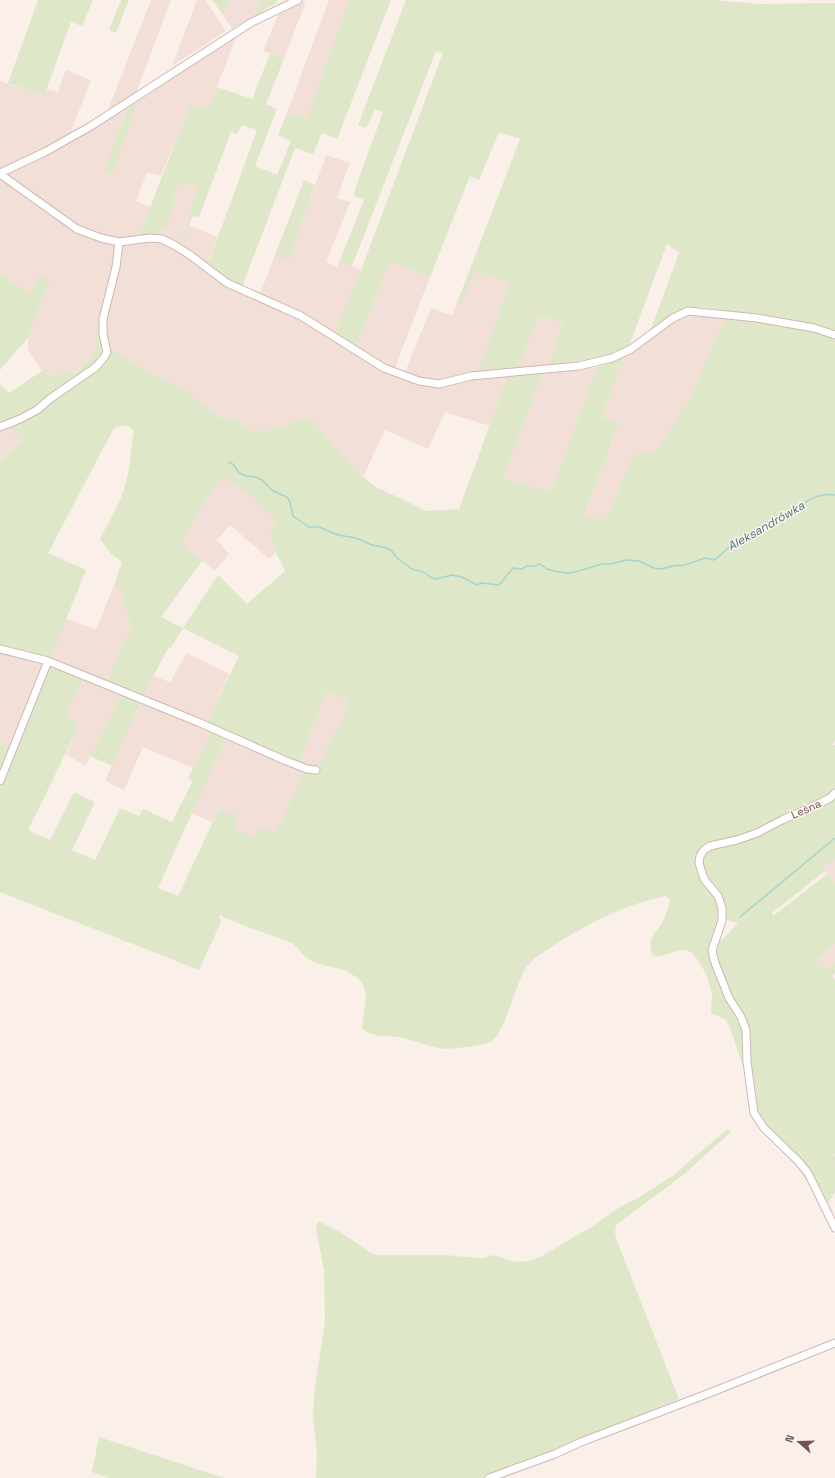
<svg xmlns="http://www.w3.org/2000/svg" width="835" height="1478" viewBox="0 0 835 1478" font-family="'Space Grotesk',sans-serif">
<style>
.residential{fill:#f2dfd8}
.green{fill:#dee8c9;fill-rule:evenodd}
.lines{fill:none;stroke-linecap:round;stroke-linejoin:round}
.stream{stroke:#a6d4ce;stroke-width:1.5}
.minor-casing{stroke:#ceb7b3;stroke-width:9}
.minor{stroke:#fff;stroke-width:7}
.labels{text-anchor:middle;stroke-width:3;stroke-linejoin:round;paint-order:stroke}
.street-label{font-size:11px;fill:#73524f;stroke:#fef4ef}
.water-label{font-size:12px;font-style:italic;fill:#437771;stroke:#fef4ef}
</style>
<rect width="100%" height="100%" fill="#fbefe9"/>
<!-- residential -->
<path class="residential" d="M151,0H171L136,93L108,110Z
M197,0H205L226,31L172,66Z
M229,0H260L254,16L232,29L223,15Z
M329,0H349L306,119L287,113Z
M306,1L284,59L263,51L280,10Z
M237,35L208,110L190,104L161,176L147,172L136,201L150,207L139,236L159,230L163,232L176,202L173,200L181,182L198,188L190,207L192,208L181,240L183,241L189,225L217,237L207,267L227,280L260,294L275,255L289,260L326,155L350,163L337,198L350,202L326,262L337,267L340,260L361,270L335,334L356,346L390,261L430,277L395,367L405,372L431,308L452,316L457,303L462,305L475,271L510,284L477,372L508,376L490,426L445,412L428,449L385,430L363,477L331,443L319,428L301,418L282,427L261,431L250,430L240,422L229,417L220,418L184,388L152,375L119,354L96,328V349L75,374L66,372L53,376L42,371L28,350V338L44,295L50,281L29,293L0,274V81L44,96L46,89L58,92L66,70L91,80L71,131L77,135L128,107L104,170L113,173L137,102Z
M696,313L725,319L689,399L656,453L634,454L605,520L584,517L619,423L602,417L624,356L682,315Z
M538,315L563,324L548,366L517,370Z
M597,367L551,492L503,478L543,373Z
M8,427L22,441L0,461V429Z
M223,476L245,491L259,502L277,522L269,529L276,552L269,559L230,525L217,540L229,554L215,571L182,544L197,513Z
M114,585L121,590L131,628L106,682L50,659L65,618L96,630Z
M0,652L44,664L11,747L0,742Z
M187,653L229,674L206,724L142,697L153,676L170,682Z
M84,677L122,693L86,765L66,755L80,724L65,716Z
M326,692L348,700L344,716L319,767H313L299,763Z
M140,703L212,731L193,768L143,747L124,790L105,781Z
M226,738L304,773L275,833L254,839L233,828L219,809L212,822L191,813Z
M835,859V882L823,870Z
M835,943V962L826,971L816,961Z"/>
<!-- green -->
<path class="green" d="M38,0H93L82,26L71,22L44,96L8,83Z
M121,0H129L116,33L109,30Z
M212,0H229L223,15Z
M260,0H277L276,3L254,16Z
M349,0H391L337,139L322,133L313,154L295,148L242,287L207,267L257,130L242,125L237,134L231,132L199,217L193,216L183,241L181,240L192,208L190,207L198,188L181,182L173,200L176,202L164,232L159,230L158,235L139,236L190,104L208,110L217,87L252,99L270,54L284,59L266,104L277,109L255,166L277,175L291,141L278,135L287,113L306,119Z
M406,0H714L760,4L835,3V741L833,744L835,745V789L827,797L774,821L757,831L737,838L708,844L703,848L697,855L695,861L698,872L705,885L717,901L720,911V922L712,941L722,940L738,923C734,922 727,921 725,916C723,911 723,904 721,898C714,881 701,878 702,856L710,849L737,843L783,821L820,807L835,796V859L823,869L825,871L772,913L773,916L827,874L835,882V943L816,961L826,971L835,962V973L832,976L835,980V1154H833L835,1156V1192L828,1203L816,1179L807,1181L793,1161L775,1143L758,1124L754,1116L750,1107L745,1072L729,1025L726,1020L711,1013C711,1007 712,1001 712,995C711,982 697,949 683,950C672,951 664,957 653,956C646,934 656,936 664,919C667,913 668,906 670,900L666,896C626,904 587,924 553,946C542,953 530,960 524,971C515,986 505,1035 490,1042C484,1045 454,1049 446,1049C430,1048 414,1040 399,1037C390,1036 380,1037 372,1034C367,1033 365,1031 362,1027L366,997L364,987L358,978L344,970L315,963L304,956L293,943L245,926L219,915L221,922L199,970L0,892V788L50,665L84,677L65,716L80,724L28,830L50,840L74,792L95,802L72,850L95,860L120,808L139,816L143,809L172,822L193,781L188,778L212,731L226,738L158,888L178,896L219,809L237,817L233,828L254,838L261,827L275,833L304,773L318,772L320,763L344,716L348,700L326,692L299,763L206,724L239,656L183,628L171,648L169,647L142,697L106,682L131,628L121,590L114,585L122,562L110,553L100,539C107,524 121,502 125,486C131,467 130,449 134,430L126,425L114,428L48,553L86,570L50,659L0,646V461L22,441L8,427L0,429V384L9,393L42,371L53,376L66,372L75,374L96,349V327H105L110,345L119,354L152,375L184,388L220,418L229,417L240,422L250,430L261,431L282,427L301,418L310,419L319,428L331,443L363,477L374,486L427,511L459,509L508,376L543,373L503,478L551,492L597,367L607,364L624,356L602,417L619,423L584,516L605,520L634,454L656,452L689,399L725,319L726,310L701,307L679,311L650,332L679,253L667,244L629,346L609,356L548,366L563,324L539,315L517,370L477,372L510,284L475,271L462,305L457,303L520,139L499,132L479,180L470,176L430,277L390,261L356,346L334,333L361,270L443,53L436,51L352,266L340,260L364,200L353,195L383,112L375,109L366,128L358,125ZM223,476C245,491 259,503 277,522L269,529L276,552L285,571L247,604L218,575L183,628L161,617L202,561L182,544L197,513Z
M137,102L113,174L104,170L128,107Z
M304,180L315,185L289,261L275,255Z
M0,274L29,293L41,274L50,281L44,295L28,338L0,370Z
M122,693L140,703L112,766L90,756Z
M0,742L11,747L0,774Z
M728,1129L731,1132L682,1176L616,1225L615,1232L617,1241L679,1399L547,1453L485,1478H316L317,1453L313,1417L314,1395L325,1321L324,1270L316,1229L318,1221L340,1232L371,1253L379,1255H446L465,1257L484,1258L492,1255L516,1262L529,1261L542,1256L591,1227L620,1207L638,1198L675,1174L694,1157Z
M99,1437L224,1478H109L92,1472Z"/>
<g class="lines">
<!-- stream -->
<path class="stream" d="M229,462L234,465L239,473L246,476L256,477L262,480L273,491L287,497L290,502L293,516L309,527H319L338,535L356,538L372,545L384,547L392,551L396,557L412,569L423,572L432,578L436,579L452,575L462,577L477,585L481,583L499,585L513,568L522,569L527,566H534L540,564L547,569L559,572L568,573L575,572L602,564H611L626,560L639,561L654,568L661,569L673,566L685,565L705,558L713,560L716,559L736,541L790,510C796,509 799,506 804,503C813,497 824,493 835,495
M740,917L835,838"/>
<!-- minor casing -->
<g class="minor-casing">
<path id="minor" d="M0,173L45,152L91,126L252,22L298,0
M0,174L77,229L101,238L119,242L150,238L162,239L174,245L190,255L227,283L301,316L384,368L419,381L439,384L471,376L579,366L612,358L631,349L673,318L688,311L757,318L814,328L835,335
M0,427L20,419L37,410L51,398L96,367L105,356L107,352L103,334V319L116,267L119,242
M0,649L48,661L198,722L284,760L307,769L316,770
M0,781L48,661
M835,793L830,798L818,804L782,820L757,833L737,840L710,846L704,850L700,856L699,863L704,879L718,896L722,908V921L712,950L715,963L729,998L741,1017L746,1030L747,1062L754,1113L764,1128L798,1161L808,1173L835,1228
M489,1478L555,1454L581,1442L707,1394L835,1343"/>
</g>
<!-- minor -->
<use href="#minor" class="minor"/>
</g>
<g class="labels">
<!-- street labels -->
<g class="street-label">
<text transform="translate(806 809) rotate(-24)" y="4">Leśna</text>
</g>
<!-- water labels -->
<g class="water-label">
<text transform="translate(766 526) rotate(-30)" y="4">Aleksandrówka</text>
</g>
</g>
<!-- north arrow -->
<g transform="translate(799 1442) rotate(290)" stroke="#fef4ef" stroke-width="3" paint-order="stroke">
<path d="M0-3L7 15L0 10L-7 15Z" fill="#73524f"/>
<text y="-6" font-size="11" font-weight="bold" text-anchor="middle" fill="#73524f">N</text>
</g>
</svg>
